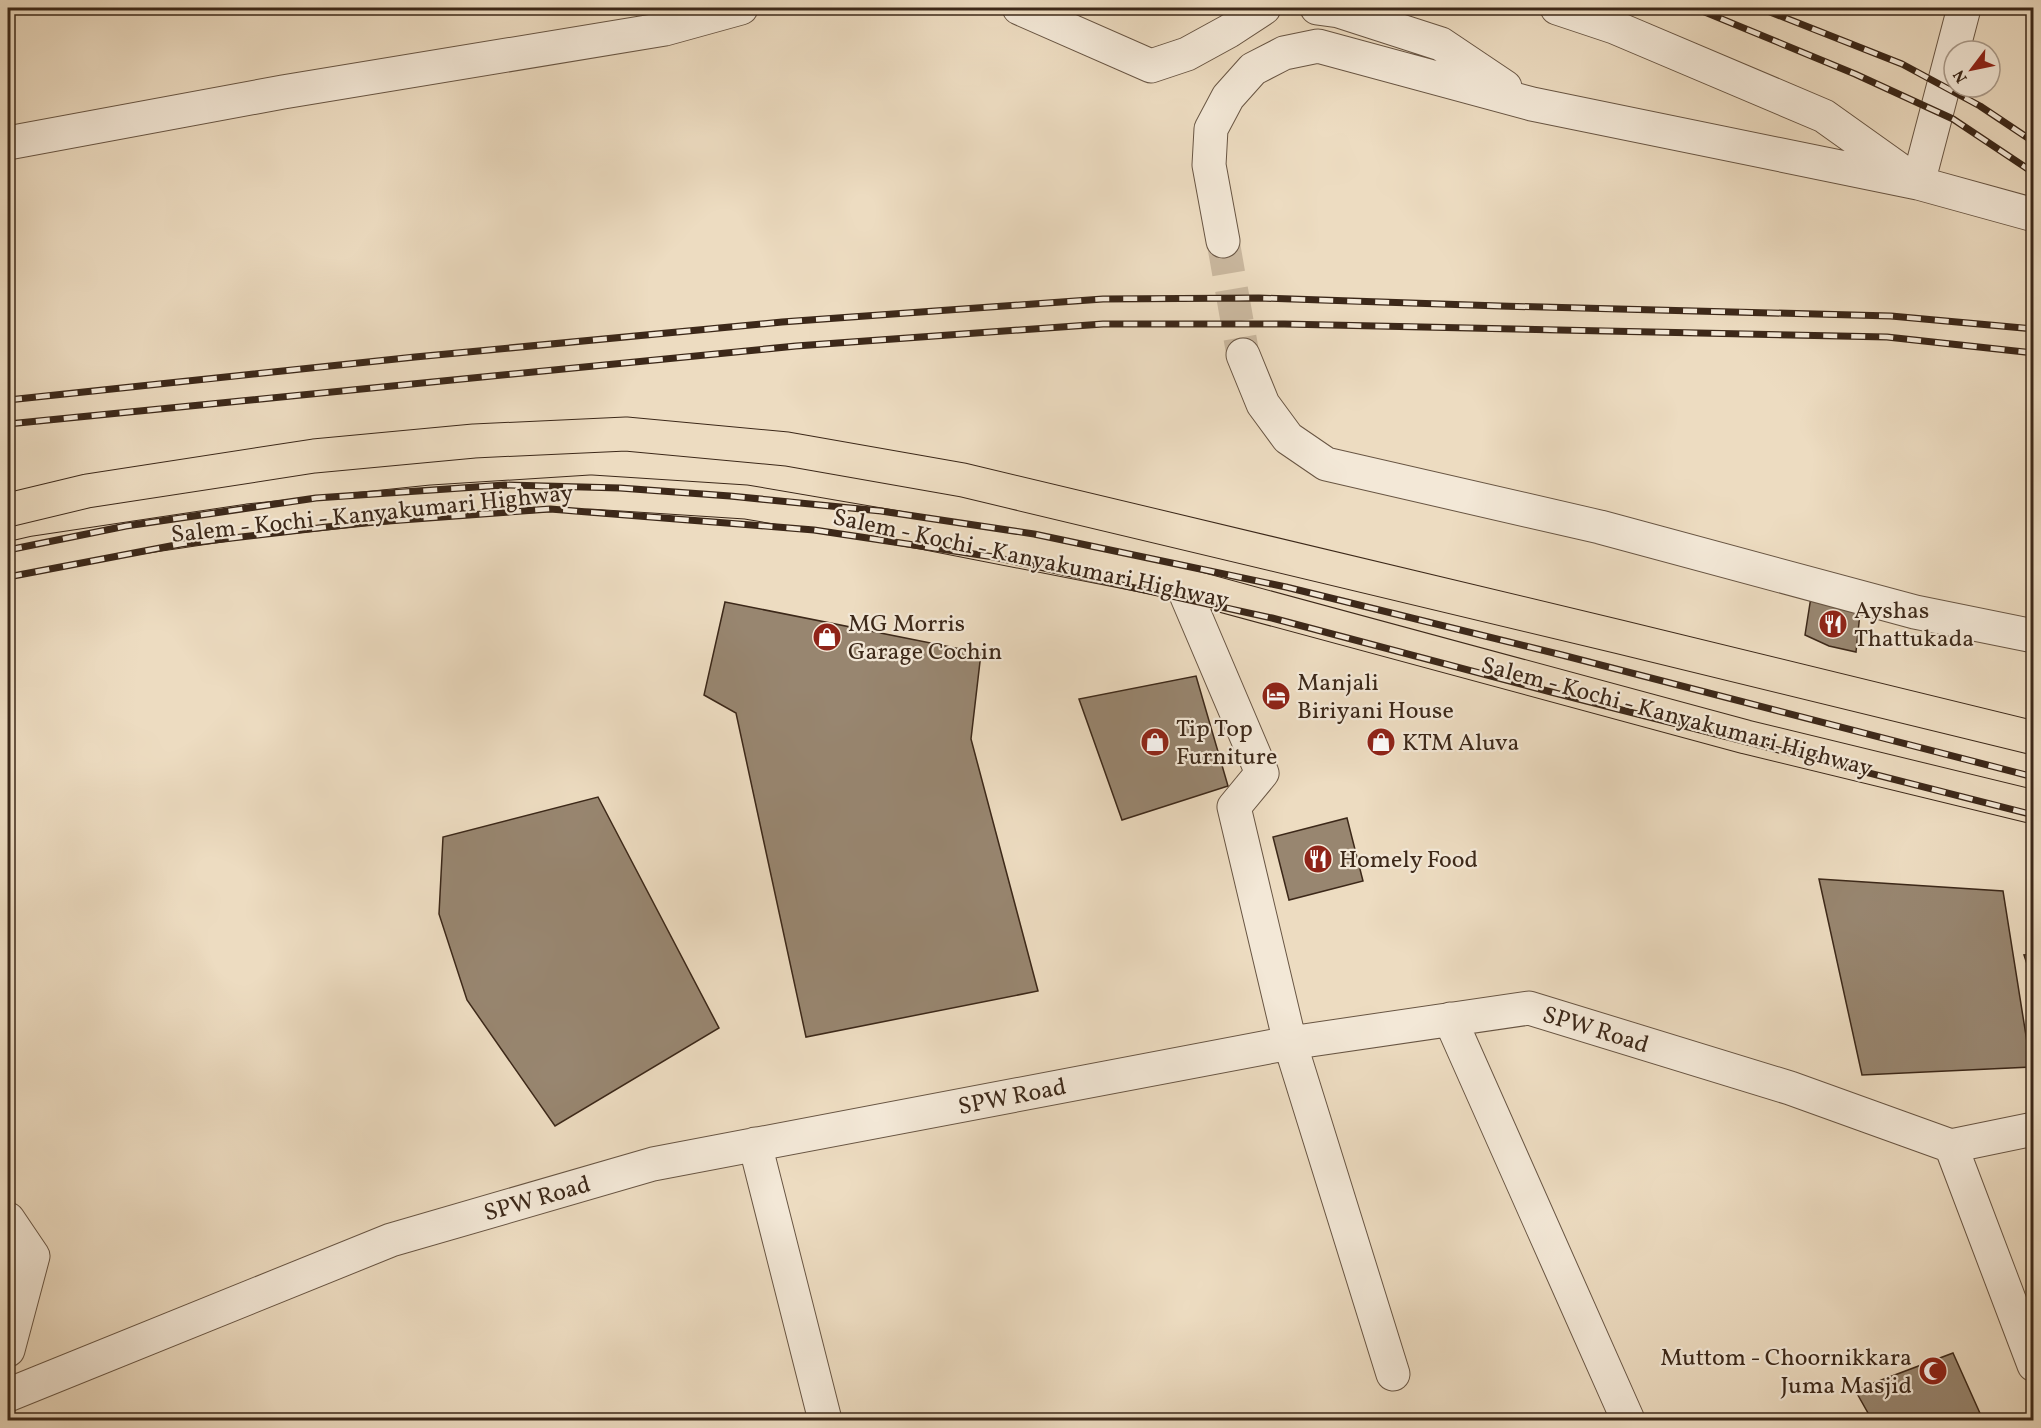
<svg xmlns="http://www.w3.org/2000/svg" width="2041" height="1428" viewBox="0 0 2041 1428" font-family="Vollkorn,serif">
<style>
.building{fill:#988670;stroke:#3c2819;stroke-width:1.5}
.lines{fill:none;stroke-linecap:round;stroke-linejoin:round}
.minor-tunnel{stroke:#cab89f;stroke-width:33;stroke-dasharray:33 16;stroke-linecap:butt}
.minor-casing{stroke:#685543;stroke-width:35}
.highway-casing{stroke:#3c2819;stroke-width:35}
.minor{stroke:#f3e8d7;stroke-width:33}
.highway{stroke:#eddcc1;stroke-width:33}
.rail-casing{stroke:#3c2819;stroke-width:7}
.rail{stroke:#f3e8d7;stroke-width:4.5;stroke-dasharray:14;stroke-linecap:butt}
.labels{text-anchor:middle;stroke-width:4.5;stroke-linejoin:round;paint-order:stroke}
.street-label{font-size:24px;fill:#3c2819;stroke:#f3e8d7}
.poi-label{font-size:24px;fill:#3c2819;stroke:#f3e8d7;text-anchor:start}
</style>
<rect width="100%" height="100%" fill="#eddcc1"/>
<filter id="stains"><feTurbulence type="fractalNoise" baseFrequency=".00333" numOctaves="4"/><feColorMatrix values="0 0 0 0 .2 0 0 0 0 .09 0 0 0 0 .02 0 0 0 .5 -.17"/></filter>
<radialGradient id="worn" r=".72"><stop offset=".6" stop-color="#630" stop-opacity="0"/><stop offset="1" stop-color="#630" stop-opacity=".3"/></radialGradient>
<!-- building -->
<path class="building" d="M1811,597L1860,613L1856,652L1829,646L1805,635Z
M725,602L981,653L971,739L1038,991L806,1037L736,713L704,695Z
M1196,676L1228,786L1122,820L1079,699Z
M598,797L719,1028L555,1126L467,1000L439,914L443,837Z
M1347,818L1363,881L1289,900L1273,837Z
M1819,879L2003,891L2031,1067L1862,1075Z
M2034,954V985L2024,955Z
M1953,1353L1983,1420H1872L1855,1390Z"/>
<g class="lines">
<!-- minor-tunnel -->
<path class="minor-tunnel" d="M1223,241L1243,355"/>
<!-- minor casing -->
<g class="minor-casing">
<path id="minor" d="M1019,8L1151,66L1187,54L1229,31L1264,8
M1317,8L1339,11L1441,44L1505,87
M1557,8L1614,27L1824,116L1918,183L1964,8
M8,143L283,92L665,29L741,8
M1223,241L1209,165L1211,129L1228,97L1253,69L1284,53L1318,46L1532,104L1918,183L2034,215
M1243,355L1263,404L1288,438L1326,464L1600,527L1915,612L2034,636
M1182,585L1262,773L1234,807L1290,1043L1393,1374
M1450,1019L1628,1420
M755,1144L825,1420
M1951,1146L2034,1365
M8,1219L33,1256L8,1350
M8,1395L391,1240L653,1164L1290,1043L1529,1008L1790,1088L1951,1146L2034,1129"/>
</g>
<!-- highway casing -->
<g class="highway-casing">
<path id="highway" d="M8,510L87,491L314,456L474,441L626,434L787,449L963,480L1620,637L2034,738
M8,559L34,553L248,521L432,502L591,492L746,502L927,533L1162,579L1746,737L2034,807"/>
</g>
<!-- minor -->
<use href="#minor" class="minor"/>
<!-- highway -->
<use href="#highway" class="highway"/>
<!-- rail casing -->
<g class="rail-casing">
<path id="rail" d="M1695,8L1855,74L1953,119L2034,173
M1760,8L1902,64L1980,106L2034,142
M8,400L415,357L782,322L1103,299L1259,298L1500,306L1891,316L2034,329
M8,424L796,346L1103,324H1284L1887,337L2034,353
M8,550L126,526L316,498L505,485L620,488L730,496L881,511L1034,534L1286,587L1562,655L2034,777
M8,577L181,544L361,523L550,509L814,530L994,557L1272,618L1555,693L2034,815"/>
</g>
<!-- rail -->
<use href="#rail" class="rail"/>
</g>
<!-- icons -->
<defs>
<g id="restaurant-disc" transform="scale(1.5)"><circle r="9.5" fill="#8f2418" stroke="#f3e8d7"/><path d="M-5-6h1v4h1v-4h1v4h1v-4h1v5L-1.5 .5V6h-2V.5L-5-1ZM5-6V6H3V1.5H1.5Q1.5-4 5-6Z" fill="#fff"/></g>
<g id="shop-disc" transform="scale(1.5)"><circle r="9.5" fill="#8f2418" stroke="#f3e8d7"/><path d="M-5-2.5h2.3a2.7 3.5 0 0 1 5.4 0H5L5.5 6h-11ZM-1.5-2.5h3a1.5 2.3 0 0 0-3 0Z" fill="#fff"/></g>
<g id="hotel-disc" transform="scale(1.5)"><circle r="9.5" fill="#8f2418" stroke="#f3e8d7"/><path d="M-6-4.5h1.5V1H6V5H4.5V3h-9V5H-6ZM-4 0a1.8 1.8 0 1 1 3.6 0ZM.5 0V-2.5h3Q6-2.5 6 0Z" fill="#fff"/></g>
<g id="mosque-disc" transform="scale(1.5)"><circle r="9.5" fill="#8f2418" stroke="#f3e8d7"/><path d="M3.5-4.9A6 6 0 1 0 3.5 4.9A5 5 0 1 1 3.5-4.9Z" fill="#fff"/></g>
</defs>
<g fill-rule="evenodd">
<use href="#restaurant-disc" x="1833" y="624"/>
<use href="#shop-disc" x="827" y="637"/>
<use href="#hotel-disc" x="1276" y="696"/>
<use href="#shop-disc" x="1155" y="742"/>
<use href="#shop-disc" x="1381" y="742"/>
<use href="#restaurant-disc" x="1318" y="859"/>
<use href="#mosque-disc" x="1933" y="1371"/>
</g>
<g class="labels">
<!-- street labels -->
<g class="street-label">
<text transform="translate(372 513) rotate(-6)" y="8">Salem - Kochi - Kanyakumari Highway</text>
<text transform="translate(1031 558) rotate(12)" y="8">Salem - Kochi - Kanyakumari Highway</text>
<text transform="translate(1677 716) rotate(15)" y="8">Salem - Kochi - Kanyakumari Highway</text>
<text transform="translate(1596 1029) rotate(17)" y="8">SPW Road</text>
<text transform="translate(1012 1096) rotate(-11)" y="8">SPW Road</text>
<text transform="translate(537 1198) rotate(-16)" y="8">SPW Road</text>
</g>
<!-- poi labels -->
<g class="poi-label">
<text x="1854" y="618">Ayshas<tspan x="1854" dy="28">Thattukada</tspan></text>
<text x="848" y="631">MG Morris<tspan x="848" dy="28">Garage Cochin</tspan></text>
<text x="1297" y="690">Manjali<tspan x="1297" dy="28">Biriyani House</tspan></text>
<text x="1176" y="736">Tip Top<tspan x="1176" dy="28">Furniture</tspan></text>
<text x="1402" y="750">KTM Aluva</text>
<text x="1339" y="867">Homely Food</text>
<text x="1912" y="1365" text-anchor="end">Muttom - Choornikkara<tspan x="1912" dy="28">Juma Masjid</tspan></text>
</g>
</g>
<!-- margin -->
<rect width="2041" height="1428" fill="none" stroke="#eddcc1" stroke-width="30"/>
<rect x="9" y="9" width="2023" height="1410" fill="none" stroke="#3c2819" stroke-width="3"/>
<rect x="15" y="15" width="2011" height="1398" fill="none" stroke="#3c2819" stroke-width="1.5"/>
<!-- north arrow -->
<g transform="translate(1972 69) rotate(238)"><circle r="28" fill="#f3e8d7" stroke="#aa9b8b" stroke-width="1.5"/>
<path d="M0-4.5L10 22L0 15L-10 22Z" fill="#8f2418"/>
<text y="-9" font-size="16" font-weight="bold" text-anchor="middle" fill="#3c2819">N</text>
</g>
<rect width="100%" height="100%" filter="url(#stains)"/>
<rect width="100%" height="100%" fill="url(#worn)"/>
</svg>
